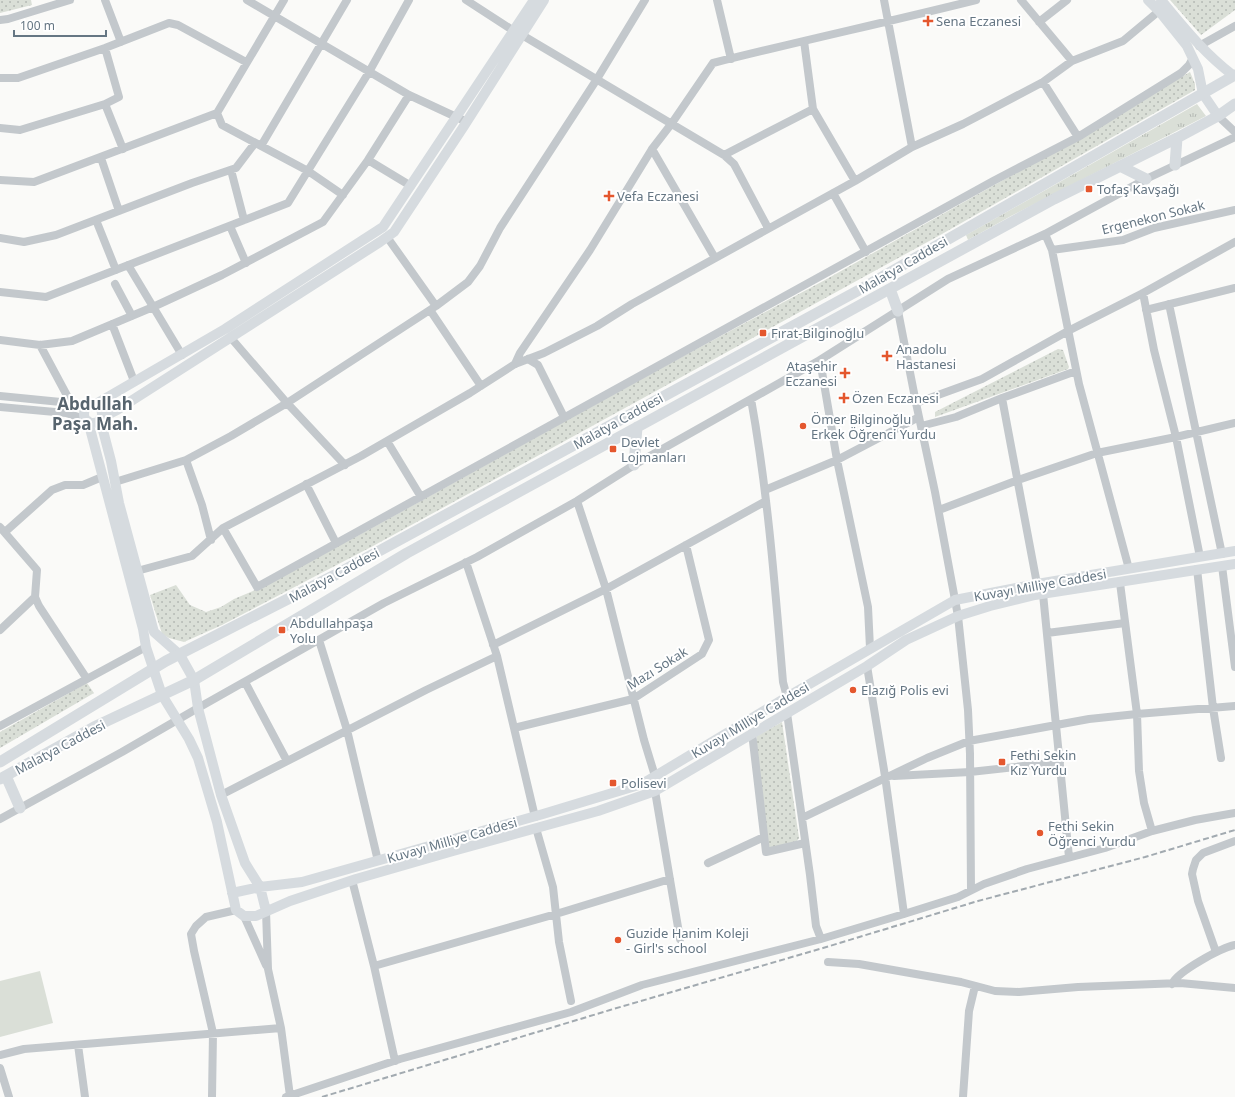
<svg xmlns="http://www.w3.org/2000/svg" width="1235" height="1097" viewBox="0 0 1235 1097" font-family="'Noto Sans',sans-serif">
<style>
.grass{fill:url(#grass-tufts)}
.park{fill:url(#park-dots)}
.garden{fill:#dadfd7}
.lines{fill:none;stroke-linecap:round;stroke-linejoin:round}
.minor{stroke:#c3c8cc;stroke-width:8}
.major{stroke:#d6dbdf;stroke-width:10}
.highway{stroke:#d6dbdf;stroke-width:11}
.rail{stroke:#a2aab0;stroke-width:2;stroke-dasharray:6 3;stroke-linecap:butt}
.poi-dot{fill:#e4572e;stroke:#fff;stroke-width:1.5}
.labels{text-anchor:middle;stroke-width:4;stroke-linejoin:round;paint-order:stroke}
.poi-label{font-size:13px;fill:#657683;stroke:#fff;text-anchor:start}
.street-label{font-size:13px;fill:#657683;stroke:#fff}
.district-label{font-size:17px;font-weight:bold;fill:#57646e;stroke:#fff}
</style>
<defs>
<pattern id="grass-tufts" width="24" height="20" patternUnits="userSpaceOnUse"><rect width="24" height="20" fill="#dadfd7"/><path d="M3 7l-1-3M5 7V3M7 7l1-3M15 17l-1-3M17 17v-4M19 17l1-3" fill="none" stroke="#b4b9b4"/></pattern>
<pattern id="park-dots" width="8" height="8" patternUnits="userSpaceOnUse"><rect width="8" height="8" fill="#dadfd7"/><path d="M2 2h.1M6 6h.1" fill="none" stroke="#b4b9b4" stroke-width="1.8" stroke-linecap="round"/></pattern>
</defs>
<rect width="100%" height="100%" fill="#fafaf8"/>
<!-- grass -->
<path class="grass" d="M1197,104L1206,116L1011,216L968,240L966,235Z"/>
<!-- park -->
<path class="park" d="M0,0H31L32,5L0,13Z
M1170,0H1235V10L1201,35Z
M1190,72L1195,84V90L942,234L563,442L373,546L222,625L184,642L169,638L162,634L150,595L176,585L190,605L206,612L221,607L234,599L253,591L361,534L652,373L825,280L1023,169Z
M1058,349L1063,350L1069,367L1068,369L935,417V412Z
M87,683L94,693L0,748V732Z
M782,722L799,838L797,841L771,848L768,846L756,744L757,736Z"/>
<!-- garden -->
<path class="garden" d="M40,971L53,1023L0,1037V981Z"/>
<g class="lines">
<!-- minor -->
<path class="minor" d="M105,0L121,42
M247,0L409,95L467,122
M466,0L514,31
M717,0L731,59
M884,0L912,147
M1021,0L1072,61
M0,20L8,19L70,0
M1039,22L1067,0
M522,35L724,155L734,164L768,228
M804,41L813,109
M1199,46L1235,26
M105,48L119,97L105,104L123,149
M0,78H18L105,48L169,23L178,25L246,62
M1043,82L1078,137
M217,113L222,125L308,171L343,195
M1218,116L1235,132
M0,128L20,130L105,104
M261,146L347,0
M652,149L715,258
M724,155L813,109L855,181
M101,158L119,211
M368,160L411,186
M231,170L244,220
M0,180L34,182L217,113L284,0
M833,193L866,252
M96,220L116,270
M230,226L246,263
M1045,234L1052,250L1079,384L1129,569
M387,237L436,306
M0,238L24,242L56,235L192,183L236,168L255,143
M1052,250L1123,240L1154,228L1235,210
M128,265L182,355
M115,284L132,316
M0,292L46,297L288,203L369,72L409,0
M1143,293L1154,350L1176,437L1200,557
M1169,304L1222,554
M430,310L481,386
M1146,310L1235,288
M898,311L916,403L935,492L958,616L968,710L970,754L971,890
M112,324L134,381
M231,338L287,403L345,465
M0,340L40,345L72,341L153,307L222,275L323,222L368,160L409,95
M40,345L71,403
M528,359L538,365L564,417
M820,360L837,460L868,607L870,648
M515,364L520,353L590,250L652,149L672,123L713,63C800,41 888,22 976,0
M0,396L71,403L88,406
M1002,398L1037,584
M916,403L982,379L1068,331L1143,293L1235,242
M0,407L66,413L85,419
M921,426L956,417L1002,398L1076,371
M387,441L421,497
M186,460L202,505L211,540
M115,482L186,460L231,436L287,403L436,306L468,282L480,266L500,228L597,79L645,0
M306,484L336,543
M765,490L837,460L919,417
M577,501L606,589L644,740L655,776V791L680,939
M939,510L1018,480L1097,453L1176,437L1235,423
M0,527L37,570L35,597L0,630
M223,528L257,587L995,180L1078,137L1181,73L1189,65L1193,58
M5,532L52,490L65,485H83L102,477
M466,562L497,656L535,817
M1222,566L1235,667
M1197,569L1213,708L1221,758
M137,571L192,556L223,528L361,456L470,393L515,364L544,353L597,326L632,304L855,181L912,147L963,124L1043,82L1072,61L1123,41L1159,11
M1120,583L1137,714L1139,771L1144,803L1152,831
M1043,594L1069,857
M35,597L39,606L87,679
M1047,633L1125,623
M319,640L347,730L378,861
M493,645L606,589L766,501
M867,666L885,776L904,914
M245,682L287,761
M787,697L783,682C775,587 768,493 751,399L820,360L948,279L1045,234L1146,179L1235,137
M787,713L810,875L816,926L821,939
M0,726L146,647
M514,728L633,699L702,654L709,640L686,545
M752,733L766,852L805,843
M894,776L970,772L1060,762
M221,795L426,690L497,656
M802,818L927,758L969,741L1089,719L1137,714L1235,706
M0,819L122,752L198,708L384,603L477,557L577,501L634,465L751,399
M536,828L553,887L559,942L571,1001
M708,863L764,837
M352,880L374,966L395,1061
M266,911L268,969L281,1028L290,1096
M244,916L266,965
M1216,952L1198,901L1192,874L1193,869L1196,860L1203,853L1235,841
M828,962L859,964L961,982L995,991L1019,992L1078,987L1180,983L1235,988
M374,966L556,914L670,879
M1172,984C1178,971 1221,948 1235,945
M78,1045L85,1097
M0,1055L24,1049L281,1028
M0,1068L9,1097
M212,1097L213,1033L194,951L191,934L196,926L206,917L236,910
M286,1097L400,1059L571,1012L642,985L821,939L904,914L958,897L984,884L1027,869L1105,848L1152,831L1195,820L1235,813
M963,1097L969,1011L975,986"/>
<!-- major -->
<path class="major" d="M1148,0L1159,11L1187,46L1198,69L1203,94L1218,116
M1161,0C1185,29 1204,53 1234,76
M94,405L225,329L383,227L534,0
M84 414a9 9 0 1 1 18 0a9 9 0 1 1-18 0Z
M101,418L117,410L380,242L394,232L464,126L544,0
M100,419L111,461L119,503L154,632L180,655L194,680L198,708L221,795L245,863L260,887L266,911
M88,421L143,629L146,647L162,695L189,739L198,758L217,822L236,910L244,916H256L290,901L356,879L453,851L598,811L655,791L867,666L906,640L958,616L990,606L1035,595L1235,564
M232,893L260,887L302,882L543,814L642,784L787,697L955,600L1037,584L1235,551"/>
<!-- highway -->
<path class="highway" d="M1175,165L1177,138
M1120,166L1146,179
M890,289L898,311
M634,465L637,427
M0,762L166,661L335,575L861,289L1235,75
M6,776L20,808
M0,779L94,727L194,680L407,553L1054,199L1177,138L1218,116L1235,104"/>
<!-- rail -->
<path class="rail" d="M322,1097L610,1010L823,948L978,901L1145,857L1235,830"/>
</g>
<!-- markers -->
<g class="poi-dot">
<path d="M926 15h4v4h4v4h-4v4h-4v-4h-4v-4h4z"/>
<rect x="1085" y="185" width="8" height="8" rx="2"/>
<path d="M607 190h4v4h4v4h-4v4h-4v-4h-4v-4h4z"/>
<rect x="759" y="329" width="8" height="8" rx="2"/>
<path d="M885 350h4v4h4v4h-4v4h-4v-4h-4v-4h4z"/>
<path d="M843 367h4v4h4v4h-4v4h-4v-4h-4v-4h4z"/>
<path d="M842 392h4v4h4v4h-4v4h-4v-4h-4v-4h4z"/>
<circle cx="803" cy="426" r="4"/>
<rect x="609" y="445" width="8" height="8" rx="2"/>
<rect x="278" y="626" width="8" height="8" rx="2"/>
<circle cx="853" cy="690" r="4"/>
<rect x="998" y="758" width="8" height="8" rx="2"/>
<rect x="609" y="779" width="8" height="8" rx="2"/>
<circle cx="1040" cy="833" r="4"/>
<circle cx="618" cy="940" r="4"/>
</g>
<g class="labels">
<!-- poi labels -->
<g class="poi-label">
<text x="936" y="26">Sena Eczanesi</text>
<text x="1097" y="194">Tofaş Kavşağı</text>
<text x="617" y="201">Vefa Eczanesi</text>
<text x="771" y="338">Fırat-Bilginoğlu</text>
<text x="896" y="354">Anadolu<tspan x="896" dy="15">Hastanesi</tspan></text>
<text x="837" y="371" text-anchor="end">Ataşehir<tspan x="837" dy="15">Eczanesi</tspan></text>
<text x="852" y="403">Özen Eczanesi</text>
<text x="811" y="424">Ömer Bilginoğlu<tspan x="811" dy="15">Erkek Öğrenci Yurdu</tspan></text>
<text x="621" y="447">Devlet<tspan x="621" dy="15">Lojmanları</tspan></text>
<text x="290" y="628">Abdullahpaşa<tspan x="290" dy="15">Yolu</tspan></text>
<text x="861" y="695">Elazığ Polis evi</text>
<text x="1010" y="760">Fethi Sekin<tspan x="1010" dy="15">Kız Yurdu</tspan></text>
<text x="621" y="788">Polisevi</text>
<text x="1048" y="831">Fethi Sekin<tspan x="1048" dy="15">Öğrenci Yurdu</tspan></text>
<text x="626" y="938">Guzide Hanim Koleji<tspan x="626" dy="15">- Girl's school</tspan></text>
</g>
<!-- street labels -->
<g class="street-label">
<text transform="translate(1153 217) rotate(-14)" y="5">Ergenekon Sokak</text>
<text transform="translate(903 265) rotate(-30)" y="5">Malatya Caddesi</text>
<text transform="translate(618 421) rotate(-29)" y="5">Malatya Caddesi</text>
<text transform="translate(334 575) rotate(-28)" y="5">Malatya Caddesi</text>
<text transform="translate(1040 585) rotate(-10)" y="5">Kuvayı Milliye Caddesi</text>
<text transform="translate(657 668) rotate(-32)" y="5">Mazı Sokak</text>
<text transform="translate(750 720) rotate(-31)" y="5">Kuvayı Milliye Caddesi</text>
<text transform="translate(60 747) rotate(-28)" y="5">Malatya Caddesi</text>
<text transform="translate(452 840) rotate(-16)" y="5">Kuvayı Milliye Caddesi</text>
</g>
<!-- district labels -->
<g class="district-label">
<text x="95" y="410">Abdullah<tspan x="95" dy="20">Paşa Mah.</tspan></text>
</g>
</g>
<!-- scale -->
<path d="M14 30v6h92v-6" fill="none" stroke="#657683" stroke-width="2"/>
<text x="20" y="30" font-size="12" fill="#657683" stroke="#ffffff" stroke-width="3" paint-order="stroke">100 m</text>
</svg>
